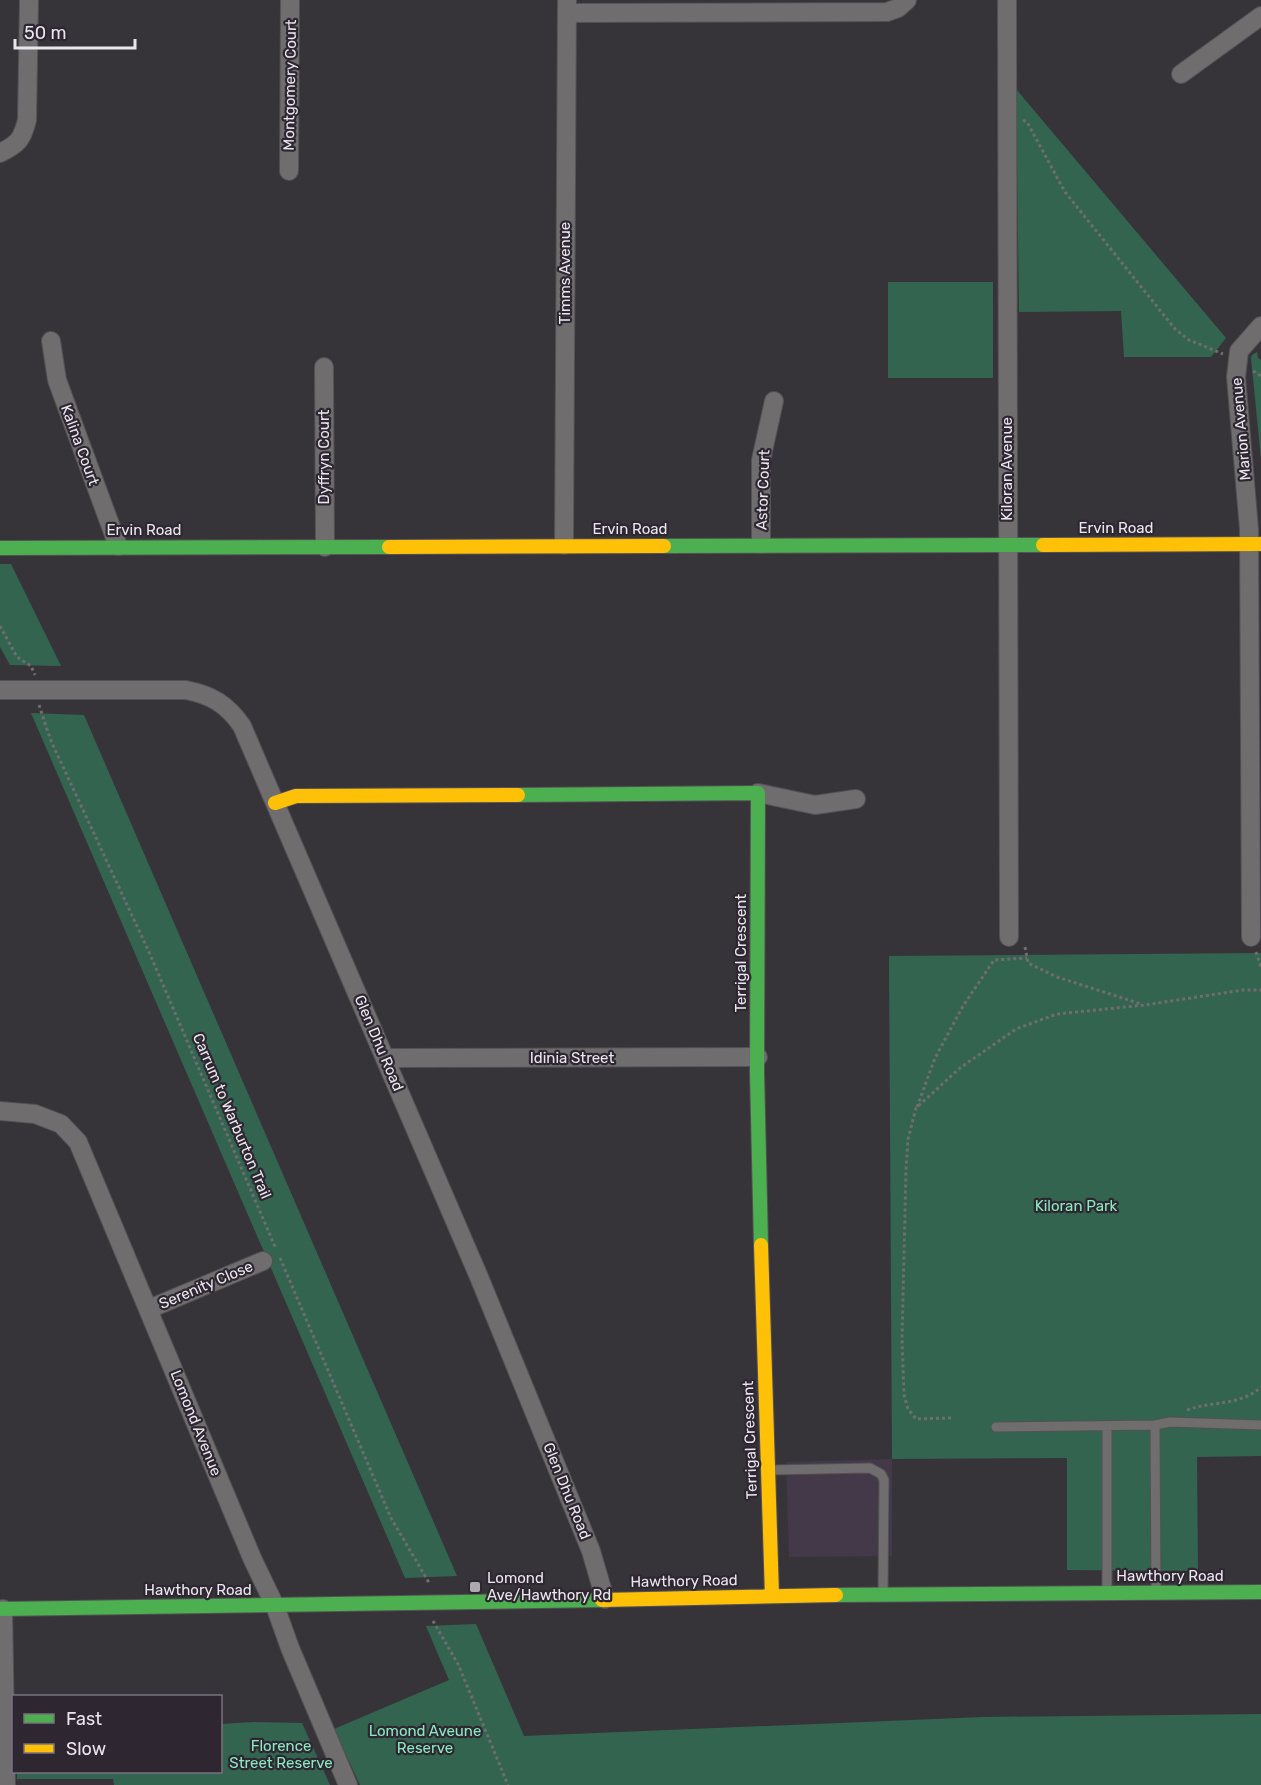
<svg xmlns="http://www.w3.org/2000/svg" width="1261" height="1785" viewBox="0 0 1261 1785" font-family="Rubik,sans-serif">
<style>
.built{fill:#433948}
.green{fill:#336450}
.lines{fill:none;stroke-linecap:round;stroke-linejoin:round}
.lane-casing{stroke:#545155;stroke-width:11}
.street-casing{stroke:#545155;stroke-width:20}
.fast-casing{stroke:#545155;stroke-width:16}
.slow-casing{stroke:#545155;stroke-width:16}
.path{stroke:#6f6d6f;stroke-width:3;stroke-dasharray:3 3;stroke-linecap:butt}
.lane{stroke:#706d6e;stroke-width:9}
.street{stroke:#706d6e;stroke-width:18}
.fast{stroke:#4caf50;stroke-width:14}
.slow{stroke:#ffc107;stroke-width:14}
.poi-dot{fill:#aba8ae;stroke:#2e2732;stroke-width:2}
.labels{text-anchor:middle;stroke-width:4.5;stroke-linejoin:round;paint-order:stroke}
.street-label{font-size:15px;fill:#eae6ed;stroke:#2e2732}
.park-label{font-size:15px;fill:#88eabf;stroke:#2e2732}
.poi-label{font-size:15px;fill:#eae6ed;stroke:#2e2732;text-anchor:start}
</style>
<rect width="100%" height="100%" fill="#373439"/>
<!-- built -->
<path class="built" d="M892,1459V1556L789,1557L786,1462Z"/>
<!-- green -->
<path class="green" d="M1016,89L1226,338L1211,357H1124L1121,311L1019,312Z
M888,282H993V378H888Z
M1257,352L1258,358L1261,360V459L1251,358L1252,355Z
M0,564H11L61,666L10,665L0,647Z
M31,713L84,715L457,1576L405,1578Z
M1261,953V1456L1197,1457L1198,1571L1067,1570V1458L892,1459L889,956Z
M476,1624L524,1736L982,1717L1261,1714V1785H360L334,1729L449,1680L426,1626Z
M253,1722L302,1723L330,1785H114L113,1779H17V1772H220L221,1724Z"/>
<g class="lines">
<!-- lane casing -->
<g class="lane-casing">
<path id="lane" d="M1155,1425L1156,1591
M1107,1426V1590
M996,1427L1155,1425L1170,1422L1261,1425
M770,1470L870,1468L881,1474L884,1480L883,1592"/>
</g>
<!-- street casing -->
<g class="street-casing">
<path id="street" d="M1007,0L1009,937
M567,13L887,12L898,8L907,0
M1181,74L1261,16
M0,153C18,144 22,140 27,120L29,0
M289,171L290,0
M51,341L57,380L118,546
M324,367L325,547
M761,544V460L774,401
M564,545L567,0
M0,690H186C211,695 227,704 242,726L275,803L479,1277L591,1551L605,1599
M758,793L815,805L856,799
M1251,937L1249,529L1236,377L1239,351L1261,326
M385,1058L758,1057
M0,1111L35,1114L61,1124L78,1142L252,1558L275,1606L290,1648L348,1785
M149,1309L263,1261
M3,1609L6,1785"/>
</g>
<!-- fast casing -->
<g class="fast-casing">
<path id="fast" d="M664,546L1043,545
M0,548L389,547
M518,795L758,793L757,1072L761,1245
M836,1595L1261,1592
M0,1609L602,1600"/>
</g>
<!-- slow casing -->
<g class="slow-casing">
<path id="slow" d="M1043,545L1261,544
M389,547L664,546
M275,803L296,796L518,795
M761,1245L772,1596
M602,1600L836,1595"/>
</g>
<!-- path -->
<path class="path" d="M1023,120L1027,122L1065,192L1175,329L1189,340L1223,354
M1253,371L1261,376
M0,626L17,657L31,666L35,675
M39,705L51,741L149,952L276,1249
M1025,947L1028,963L1057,977L1141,1004
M1256,952L1261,967
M917,1107L935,1058L963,1006L994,960L1027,958
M280,1258L391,1518L428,1581L429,1584
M1187,1410C1212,1401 1240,1406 1261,1387
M951,1418L916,1419L908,1409L904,1395L902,1339L906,1169L908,1139L916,1108L960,1068L1016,1029L1057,1014L1145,1005L1243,990H1261
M433,1621L458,1664L508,1785"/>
<!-- lane -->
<use href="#lane" class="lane"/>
<!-- street -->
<use href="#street" class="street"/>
<!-- fast -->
<use href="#fast" class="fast"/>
<!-- slow -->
<use href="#slow" class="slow"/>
</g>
<!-- markers -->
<rect class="poi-dot" x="469" y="1581" width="12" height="12" rx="3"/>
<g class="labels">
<!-- street labels -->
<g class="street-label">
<text transform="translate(290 85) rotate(-89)" y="5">Montgomery Court</text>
<text transform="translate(565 273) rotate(-90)" y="5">Timms Avenue</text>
<text transform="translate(1241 429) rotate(-95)" y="5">Marion Avenue</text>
<text transform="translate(80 445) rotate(70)" y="5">Kalina Court</text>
<text transform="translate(324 457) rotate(-90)" y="5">Dyffryn Court</text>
<text transform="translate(1007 469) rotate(-90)" y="5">Kiloran Avenue</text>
<text transform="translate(763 490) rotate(-88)" y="5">Astor Court</text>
<text x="1116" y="533">Ervin Road</text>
<text x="630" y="534">Ervin Road</text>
<text x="144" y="535">Ervin Road</text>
<text transform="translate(741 953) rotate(-90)" y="5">Terrigal Crescent</text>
<text transform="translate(379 1043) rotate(67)" y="5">Glen Dhu Road</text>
<text x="572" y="1063">Idinia Street</text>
<text transform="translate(232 1116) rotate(67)" y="5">Carrum to Warburton Trail</text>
<text transform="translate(206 1285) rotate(-23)" y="5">Serenity Close</text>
<text transform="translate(196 1423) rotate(68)" y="5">Lomond Avenue</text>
<text transform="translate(750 1440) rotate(-92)" y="5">Terrigal Crescent</text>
<text transform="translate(567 1491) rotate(68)" y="5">Glen Dhu Road</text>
<text x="1170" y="1581">Hawthory Road</text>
<text transform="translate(684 1581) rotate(-1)" y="5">Hawthory Road</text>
<text x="198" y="1595">Hawthory Road</text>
</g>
<!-- park labels -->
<g class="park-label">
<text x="1076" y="1211">Kiloran Park</text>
<text x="425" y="1736">Lomond Aveune<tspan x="425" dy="17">Reserve</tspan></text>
<text x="281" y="1751">Florence<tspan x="281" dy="17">Street Reserve</tspan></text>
</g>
<!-- poi labels -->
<g class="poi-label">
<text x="487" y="1583">Lomond<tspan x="487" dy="17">Ave/Hawthory Rd</tspan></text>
</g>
</g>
<!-- legend -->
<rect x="12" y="1695" width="210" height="78" fill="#2e2732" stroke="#79737d" stroke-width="1.5"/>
<rect x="24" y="1714" width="30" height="9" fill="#4caf50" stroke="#79737d" stroke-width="1.5"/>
<text x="66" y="1725" font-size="18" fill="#eae6ed">Fast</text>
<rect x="24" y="1744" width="30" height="9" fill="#ffc107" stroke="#79737d" stroke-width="1.5"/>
<text x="66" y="1755" font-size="18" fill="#eae6ed">Slow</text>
<!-- scale -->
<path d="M15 39v9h120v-9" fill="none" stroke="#eae6ed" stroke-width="3"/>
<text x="24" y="39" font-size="18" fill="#eae6ed" stroke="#2e2732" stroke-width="4.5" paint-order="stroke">50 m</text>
</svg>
